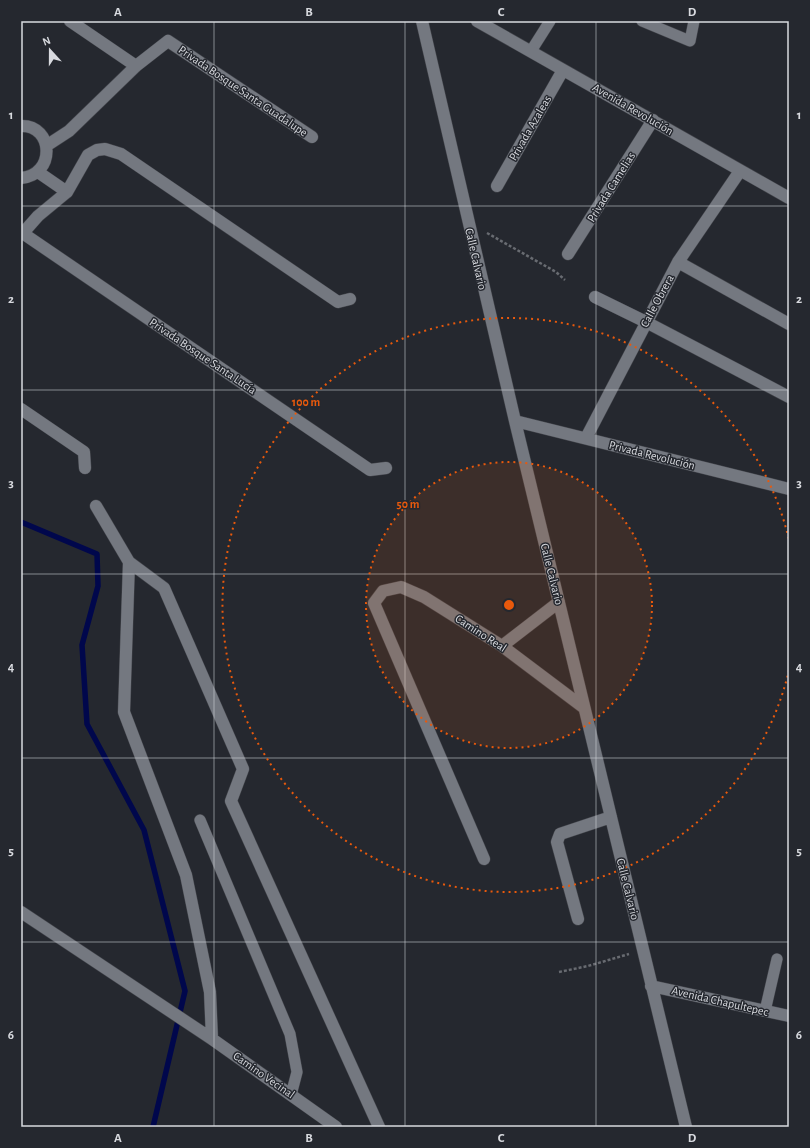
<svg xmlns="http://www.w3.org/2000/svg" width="810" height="1148" viewBox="0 0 810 1148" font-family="'Alegreya Sans',sans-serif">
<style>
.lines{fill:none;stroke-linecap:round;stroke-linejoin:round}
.stream{stroke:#00074c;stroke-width:5.5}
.lane-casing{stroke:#43454b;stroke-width:12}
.street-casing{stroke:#43454b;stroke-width:13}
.path{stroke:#686b71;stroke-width:2.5;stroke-dasharray:3 2;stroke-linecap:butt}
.lane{stroke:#747880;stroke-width:11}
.street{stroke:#747880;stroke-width:12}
.grid{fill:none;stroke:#d8dadf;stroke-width:1;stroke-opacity:0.55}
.ring{fill:none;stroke:#e8590c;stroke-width:2;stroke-dasharray:2 4}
.labels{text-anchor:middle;stroke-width:3;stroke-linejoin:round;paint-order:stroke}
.street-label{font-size:12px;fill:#d8dadf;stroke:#25282f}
.centre{fill:#e8590c;stroke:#25282f;stroke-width:2}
.ring-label{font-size:12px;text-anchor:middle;font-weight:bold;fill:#e8590c;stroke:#25282f;stroke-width:3;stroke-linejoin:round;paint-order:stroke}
.neatline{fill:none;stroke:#d8dadf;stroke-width:1.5}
.grid-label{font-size:13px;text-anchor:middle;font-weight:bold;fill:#d8dadf}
</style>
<rect width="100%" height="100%" fill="#25282f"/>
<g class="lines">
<!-- stream -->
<path class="stream" d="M21,522L97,554L98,586L82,645L87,724L144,830L185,991L153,1127"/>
<!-- lane casing -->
<g class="lane-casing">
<path id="lane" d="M642,21L690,41L694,21
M531,51L550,21
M200,820L290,1034L297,1072L291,1095
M765,1011L777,959"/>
</g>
<!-- street casing -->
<g class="street-casing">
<path id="street" d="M70,21L136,66
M422,21L515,421L686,1127
M477,21L789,198
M21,126C54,125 56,175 21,178
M46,146L69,131L136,66L168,41L312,137
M38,172L67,192
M497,186L563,70
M21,232L370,470L386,468
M23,233L38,216L67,192L88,155L97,150L105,149L121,154L338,302L350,299
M568,254L653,120
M678,262L789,324
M595,297L646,322L789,397
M21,409L84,452L85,468
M515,421L789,489
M586,438L678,262L740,171
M96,506L129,562L124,712L186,875L210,992L212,1039
M129,562L164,588L243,769L231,801L379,1127
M502,646L559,602
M484,859L374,603L383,591L401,587L424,597L502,646L583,707
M21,912L212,1039L336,1127
M578,919L557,842L560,834L611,817
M651,986L789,1016"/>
</g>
<!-- path -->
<path class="path" d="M487,233L556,272L565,280
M559,972L588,966L629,954"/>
<!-- lane -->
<use href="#lane" class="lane"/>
<!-- street -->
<use href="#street" class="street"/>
</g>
<!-- grid -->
<path class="grid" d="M214,21V1127M405,21V1127M596,21V1127M21,206H789M21,390H789M21,574H789M21,758H789M21,942H789"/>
<!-- distance rings -->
<circle cx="509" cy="605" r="143" fill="#e8590c" fill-opacity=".12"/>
<g class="ring">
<circle cx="509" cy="605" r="143"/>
<path d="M789 670A287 287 0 1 1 789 540"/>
</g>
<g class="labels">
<!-- street labels -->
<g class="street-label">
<text transform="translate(243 91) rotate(34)" y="4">Privada Bosque Santa Guadalupe</text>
<text transform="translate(633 109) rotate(30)" y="4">Avenida Revolución</text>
<text transform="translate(530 128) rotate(-60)" y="4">Privada Azaleas</text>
<text transform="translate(611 187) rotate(-58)" y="4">Privada Camelias</text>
<text transform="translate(476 259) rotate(77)" y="4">Calle Calvario</text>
<text transform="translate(657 301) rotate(-62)" y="4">Calle Obrera</text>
<text transform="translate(203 356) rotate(34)" y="4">Privada Bosque Santa Lucía</text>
<text transform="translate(652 455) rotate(14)" y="4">Privada Revolución</text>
<text transform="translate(552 574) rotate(76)" y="4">Calle Calvario</text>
<text transform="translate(481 633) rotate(33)" y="4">Camino Real</text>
<text transform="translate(628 889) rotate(76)" y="4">Calle Calvario</text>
<text transform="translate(720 1001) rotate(13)" y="4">Avenida Chapultepec</text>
<text transform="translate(264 1075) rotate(35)" y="4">Camino Vecinal</text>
</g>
</g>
<circle cx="509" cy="605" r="6" class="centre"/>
<g class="ring-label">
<text x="306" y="406">100 m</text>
<text x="408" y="508">50 m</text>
</g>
<!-- border -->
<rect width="810" height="1148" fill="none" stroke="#25282f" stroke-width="44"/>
<!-- north arrow -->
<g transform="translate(50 50) rotate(339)" stroke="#25282f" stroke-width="3" paint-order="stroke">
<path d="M0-3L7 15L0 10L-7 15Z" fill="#d8dadf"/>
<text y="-6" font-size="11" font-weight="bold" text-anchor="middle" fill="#d8dadf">N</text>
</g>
<rect x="22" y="22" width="766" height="1104" class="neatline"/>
<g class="grid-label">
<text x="118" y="16">A</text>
<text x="309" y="16">B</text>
<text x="501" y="16">C</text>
<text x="692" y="16">D</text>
<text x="11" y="119">1</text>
<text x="799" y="119">1</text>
<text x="11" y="303">2</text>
<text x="799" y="303">2</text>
<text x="11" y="487">3</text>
<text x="799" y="487">3</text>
<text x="11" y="671">4</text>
<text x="799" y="671">4</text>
<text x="11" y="855">5</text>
<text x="799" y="855">5</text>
<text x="11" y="1039">6</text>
<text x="799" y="1039">6</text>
<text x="118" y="1142">A</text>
<text x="309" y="1142">B</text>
<text x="501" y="1142">C</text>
<text x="692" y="1142">D</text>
</g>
</svg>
